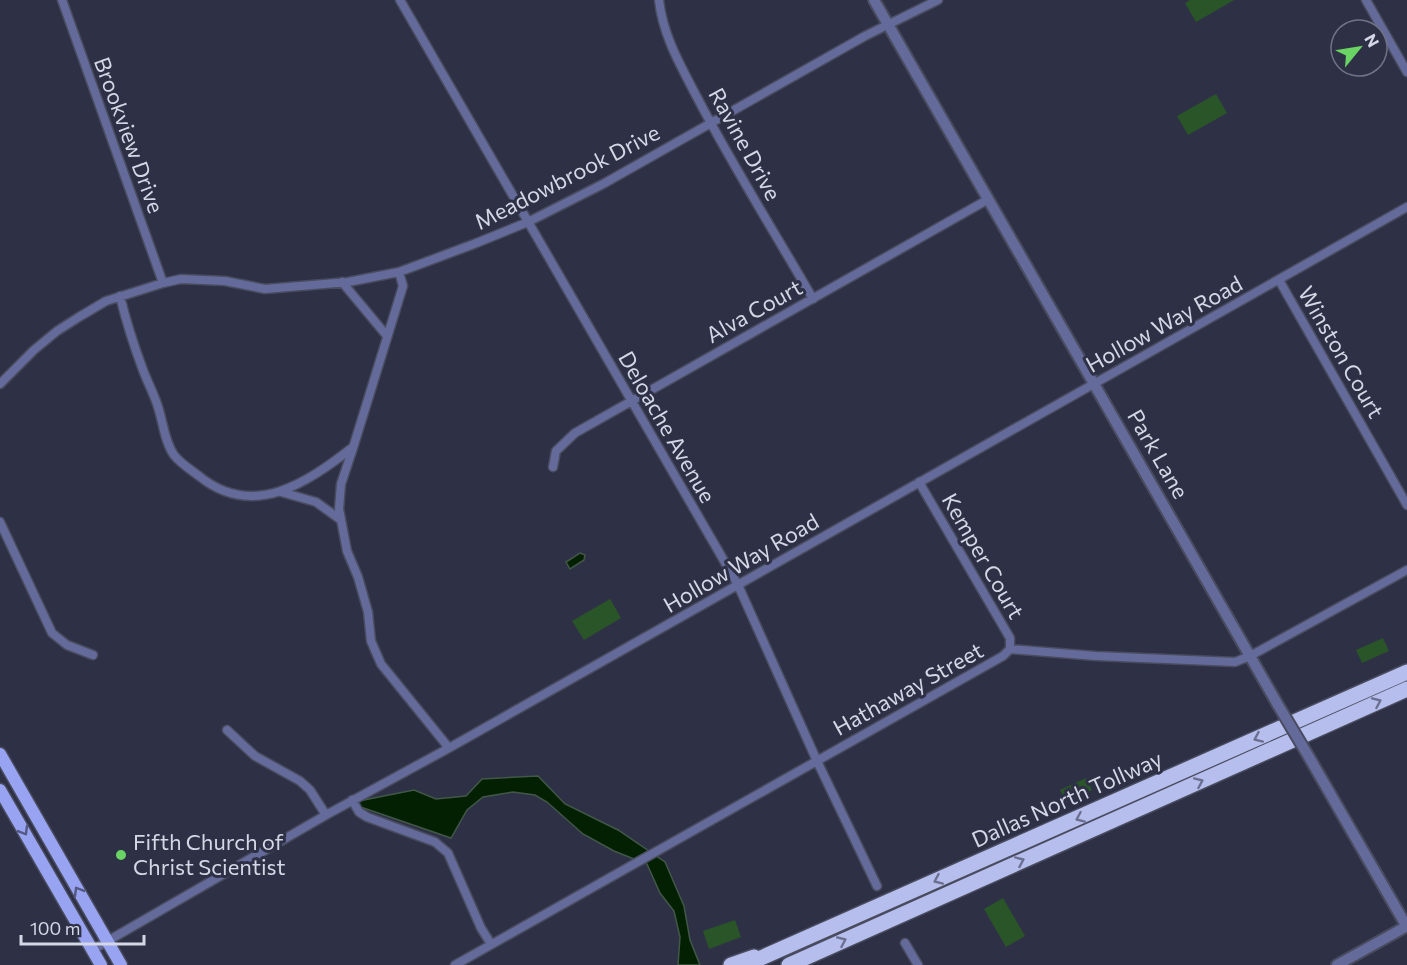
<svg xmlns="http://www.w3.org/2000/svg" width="1407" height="965" viewBox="0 0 1407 965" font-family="Commissioner,sans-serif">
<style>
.green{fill:#2a5528}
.water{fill:#032003;stroke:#425747;stroke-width:1.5}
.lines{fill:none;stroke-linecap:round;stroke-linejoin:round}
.minor-casing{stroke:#494c5f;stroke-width:11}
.tertiary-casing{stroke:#494c5f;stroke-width:14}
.primary-casing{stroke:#494c5f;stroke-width:15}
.motorway-casing{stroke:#494c5f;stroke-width:18}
.minor{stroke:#646b9b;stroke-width:8}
.tertiary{stroke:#646b9b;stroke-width:10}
.primary{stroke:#98a3f1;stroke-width:12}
.motorway{stroke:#b6beed;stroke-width:15}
.tertiary-bridge-casing{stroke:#494c5f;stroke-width:14;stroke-linecap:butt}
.tertiary-bridge{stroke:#646b9b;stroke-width:10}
.oneway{stroke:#6b7091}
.oneway2{stroke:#535982}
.poi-dot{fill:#69d464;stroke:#2e3146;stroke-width:2}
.labels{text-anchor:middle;stroke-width:6;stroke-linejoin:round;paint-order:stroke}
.street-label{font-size:22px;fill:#d4d7e5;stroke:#2e3146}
.poi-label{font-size:22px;fill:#d4d7e5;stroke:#2e3146;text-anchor:start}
</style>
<rect width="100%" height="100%" fill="#2e3146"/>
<!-- green -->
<path class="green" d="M1190,0H1234L1196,22L1185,3Z
M1216,94L1227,113L1188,135L1177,116Z
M610,599L621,618L584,640L572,621Z
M1383,638L1389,651L1362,663L1356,650Z
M1086,778L1092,790L1066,802L1060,790Z
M1003,898L1025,936L1006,947L984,909Z
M735,920L741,937L709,949L703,931Z"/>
<!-- water -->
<path class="water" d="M580,553L585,555L584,560L570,569L566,562Z
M538,776L565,804L618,830L665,862L684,906L690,940L700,965H678L680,937L674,911L660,893L647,864L614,851L583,834L547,802L535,795L513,792L483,797L467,810L451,838L349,803L414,790L436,799L466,796L482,779Z"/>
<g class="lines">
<!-- minor casing -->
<g class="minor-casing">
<path id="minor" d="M62,0L163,283
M400,0L738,585L817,761L877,886
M659,0C663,37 682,68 699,101C734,168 775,233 813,299
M1366,0L1407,72
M399,272L403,286L353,448L341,484L339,509L347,551L358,577L368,612L371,641L381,664L449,748
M1279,280L1407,505
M342,282L387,336
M120,296C126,321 134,346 143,370C147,381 153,392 157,404C163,420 164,441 174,455C180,463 191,470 199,476C253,520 307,483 353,447
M0,384L34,350L57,331L79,317L106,301L163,283L181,279L225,281L265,289L348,282L399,272L474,244L528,222L603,184L865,36L938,0
M553,467L556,451L575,433L987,200
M919,482L1010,638V649
M281,492L316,502L341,520
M0,522L52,633L67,645L93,655
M227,730L255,756L300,781L310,790L326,815
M352,800L359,812L367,817L435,842L448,853L481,928L491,944
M905,943L918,965
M92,950L326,815L449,748L1407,207
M455,965L1003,656L1010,649L1096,656L1235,662L1250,656L1407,570"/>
</g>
<!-- tertiary casing -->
<g class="tertiary-casing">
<path id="tertiary" d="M874,0L1278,705
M1309,757L1407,927
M1337,965L1407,926"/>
</g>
<!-- primary casing -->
<g class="primary-casing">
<path id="primary" d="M0,754L121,965
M0,790L101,965"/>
</g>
<!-- motorway casing -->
<g class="motorway-casing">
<path id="motorway" d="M731,965L754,957
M745,965L1407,672
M789,965L1407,689"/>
</g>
<!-- minor -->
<use href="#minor" class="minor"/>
<!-- tertiary -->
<use href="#tertiary" class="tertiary"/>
<!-- primary -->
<use href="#primary" class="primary"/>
<!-- motorway -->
<use href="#motorway" class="motorway"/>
<!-- tertiary-bridge casing -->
<g class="tertiary-bridge-casing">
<path id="tertiary-bridge" d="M1278,705L1309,757"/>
</g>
<!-- tertiary-bridge -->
<use href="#tertiary-bridge" class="tertiary-bridge"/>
</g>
<!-- one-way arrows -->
<defs><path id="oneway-chevron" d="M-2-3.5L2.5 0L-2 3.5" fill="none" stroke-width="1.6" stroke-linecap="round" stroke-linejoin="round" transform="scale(1.5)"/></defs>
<g class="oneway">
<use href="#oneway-chevron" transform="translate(1377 702) rotate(-24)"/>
<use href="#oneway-chevron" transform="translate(1258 738) rotate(156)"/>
<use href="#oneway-chevron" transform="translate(1199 782) rotate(-24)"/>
<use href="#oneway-chevron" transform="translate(1080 818) rotate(156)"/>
<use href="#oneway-chevron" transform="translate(1020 861) rotate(-24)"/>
<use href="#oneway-chevron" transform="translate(938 880) rotate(156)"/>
<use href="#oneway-chevron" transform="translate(842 941) rotate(-24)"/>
</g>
<g class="oneway2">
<use href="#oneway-chevron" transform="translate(24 831) rotate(60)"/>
<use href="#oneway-chevron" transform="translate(78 891) rotate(-120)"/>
</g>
<!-- markers -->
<circle class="poi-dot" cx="121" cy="855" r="6"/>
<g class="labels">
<!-- street labels -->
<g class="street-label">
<text transform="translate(129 135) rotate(70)" y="8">Brookview Drive</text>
<text transform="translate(745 144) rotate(61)" y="8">Ravine Drive</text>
<text transform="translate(567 177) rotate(-27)" y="8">Meadowbrook Drive</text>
<text transform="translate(754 311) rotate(-29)" y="8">Alva Court</text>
<text transform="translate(1164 324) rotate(-29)" y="8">Hollow Way Road</text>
<text transform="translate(1341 352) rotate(60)" y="8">Winston Court</text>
<text transform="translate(667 427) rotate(60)" y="8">Deloache Avenue</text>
<text transform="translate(1158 454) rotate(60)" y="8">Park Lane</text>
<text transform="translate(983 556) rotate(60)" y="8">Kemper Court</text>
<text transform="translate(741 563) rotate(-30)" y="8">Hollow Way Road</text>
<text transform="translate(908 689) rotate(-29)" y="8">Hathaway Street</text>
<text transform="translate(1067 799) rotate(-24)" y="8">Dallas North Tollway</text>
</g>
<!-- poi labels -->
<g class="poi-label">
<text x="133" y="850">Fifth Church of<tspan x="133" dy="25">Christ Scientist</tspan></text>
</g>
</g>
<!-- north arrow -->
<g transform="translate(1359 48) rotate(60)"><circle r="28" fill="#2e3146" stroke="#707386" stroke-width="1.5"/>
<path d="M0-4.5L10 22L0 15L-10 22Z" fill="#69d464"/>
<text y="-9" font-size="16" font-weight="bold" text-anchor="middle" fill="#d4d7e5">N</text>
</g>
<!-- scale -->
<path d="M21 935v9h123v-9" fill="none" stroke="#d4d7e5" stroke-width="3"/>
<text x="30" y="935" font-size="18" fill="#d4d7e5" stroke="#2e3146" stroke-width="4.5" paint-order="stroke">100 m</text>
</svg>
